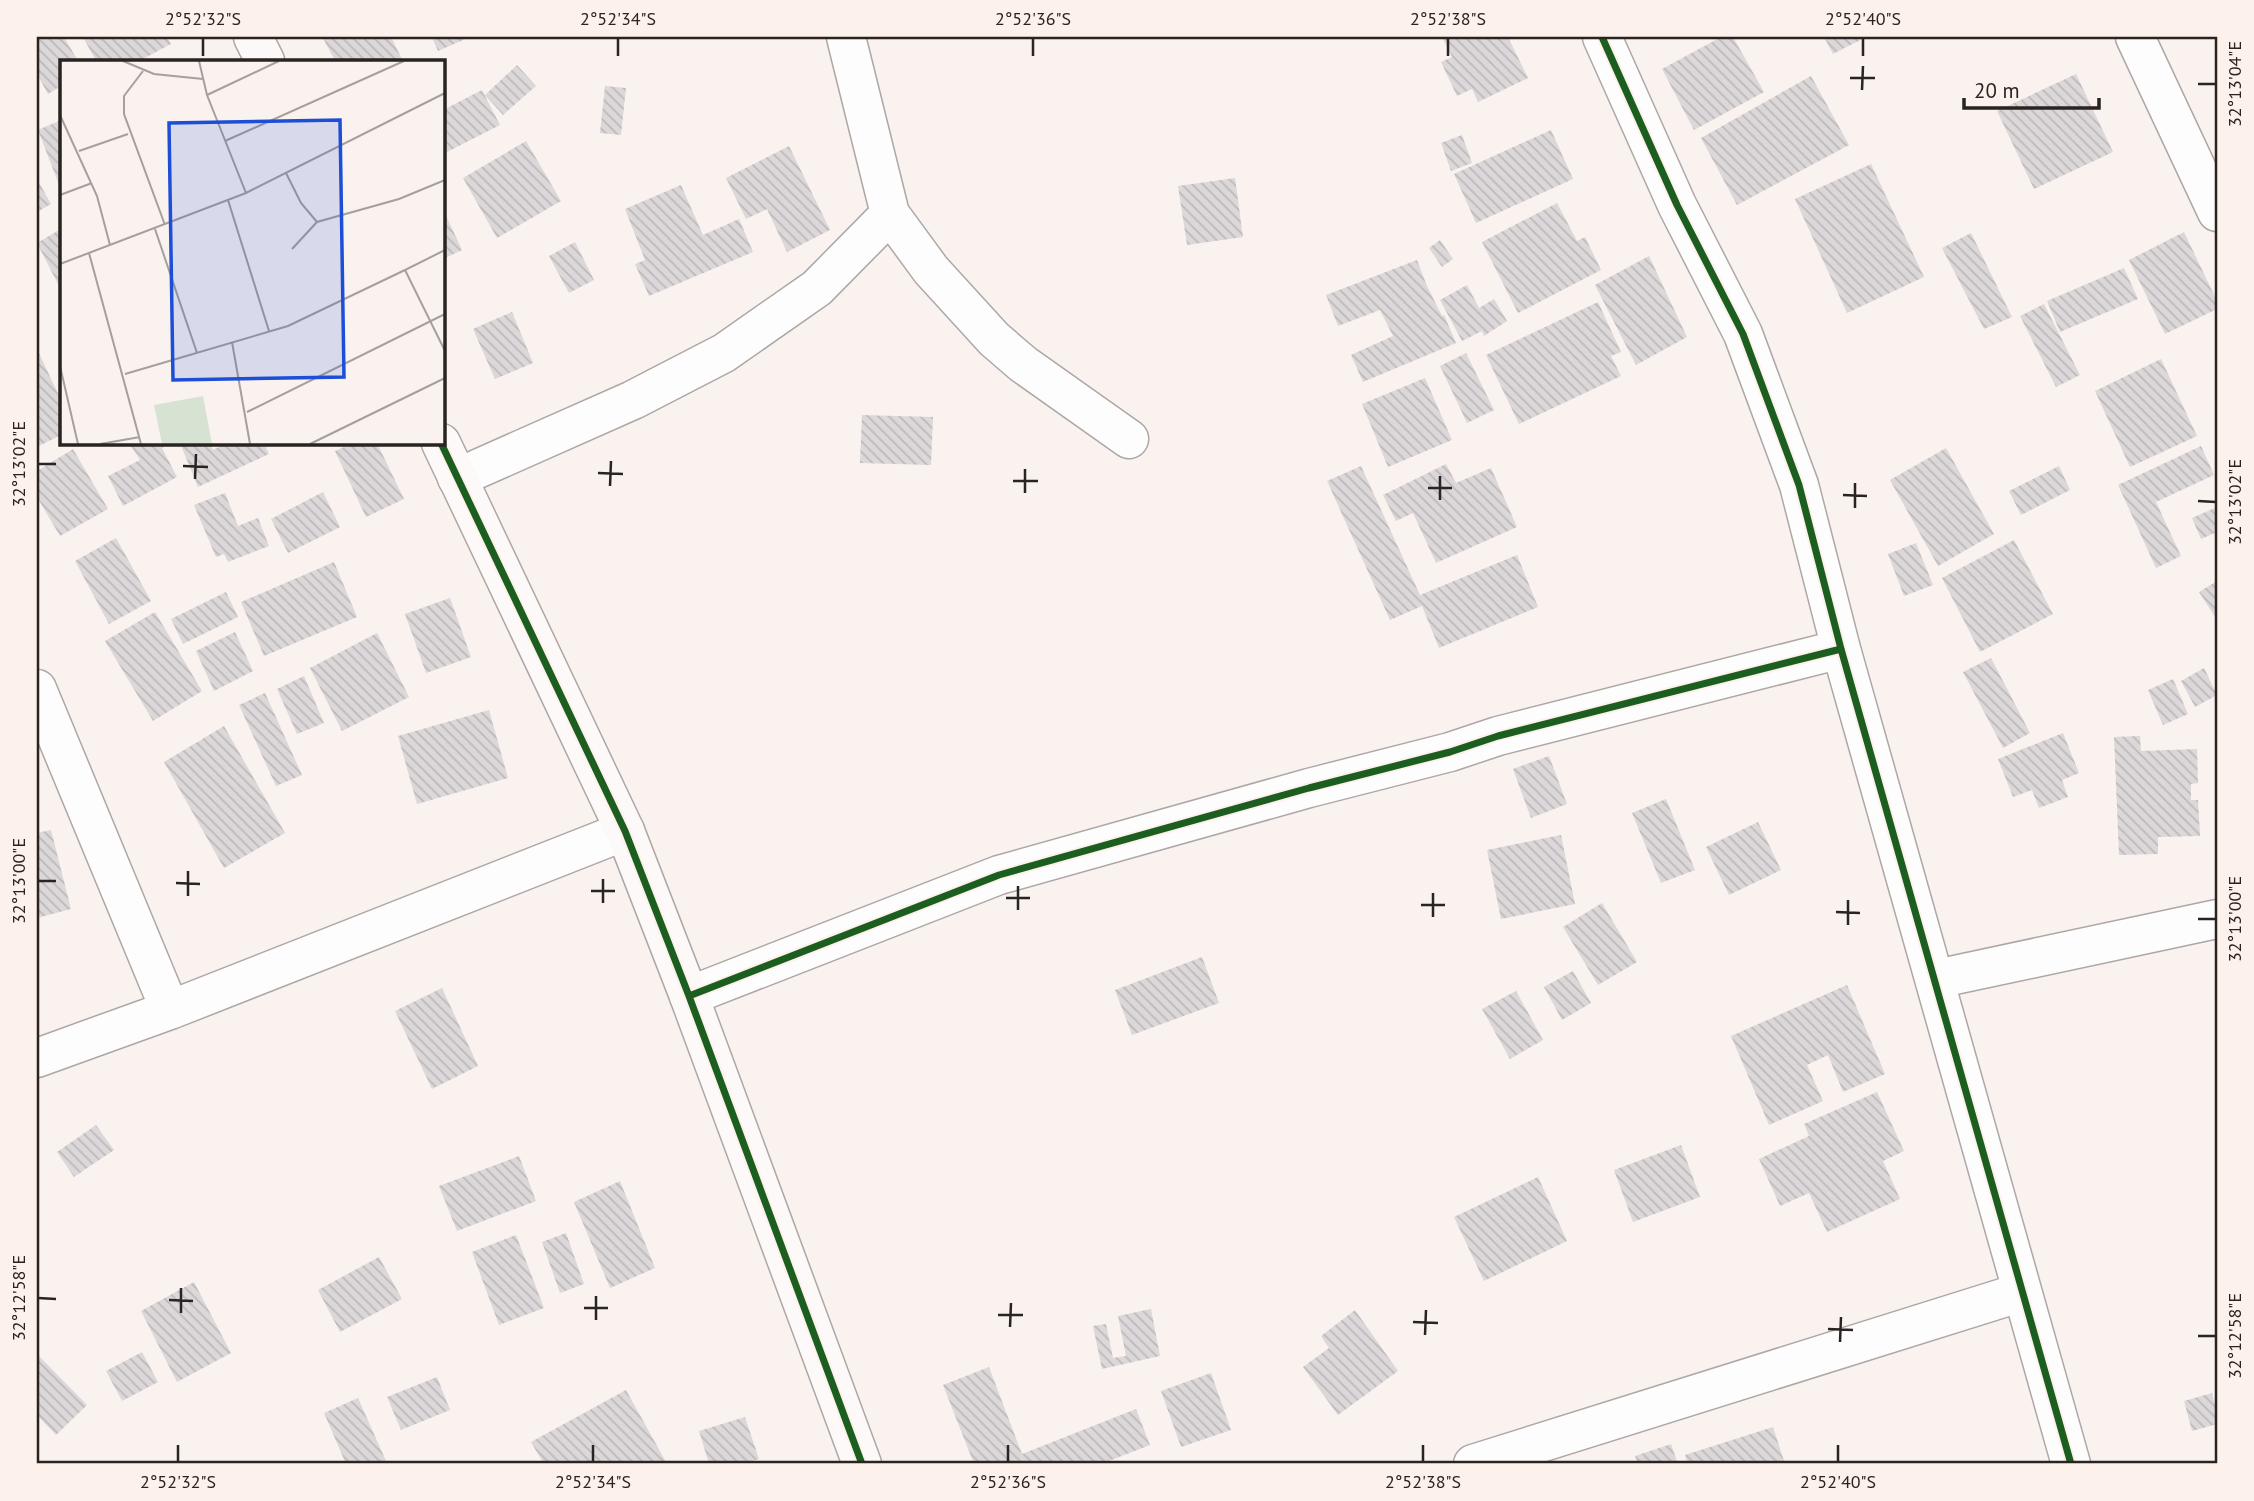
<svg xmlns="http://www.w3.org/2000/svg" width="2254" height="1501" viewBox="0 0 2254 1501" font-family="'PT Sans',sans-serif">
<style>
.building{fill:url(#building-back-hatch)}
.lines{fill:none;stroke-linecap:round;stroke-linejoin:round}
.street-casing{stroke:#ada7a5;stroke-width:41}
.secondary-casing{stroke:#ada7a5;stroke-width:41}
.street{stroke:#fefdfd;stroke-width:38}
.secondary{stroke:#fcf9f8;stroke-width:38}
.cycleway-casing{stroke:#fdf1eb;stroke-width:11}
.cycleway{stroke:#1b5e20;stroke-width:7}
.ticks{fill:none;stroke:#292321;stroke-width:2.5}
.inset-road{fill:none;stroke:#a69f9d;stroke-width:2}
.view{fill:#1d4ed8;fill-opacity:0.15;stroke:#1d4ed8;stroke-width:3.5}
.inset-edge{fill:none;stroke:#292321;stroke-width:3.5}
.neatline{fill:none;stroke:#292321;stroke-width:2.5}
.ticks-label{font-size:18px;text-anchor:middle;fill:#292321}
</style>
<defs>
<pattern id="building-back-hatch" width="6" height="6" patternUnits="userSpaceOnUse" patternTransform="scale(1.75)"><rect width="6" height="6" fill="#dcd8d9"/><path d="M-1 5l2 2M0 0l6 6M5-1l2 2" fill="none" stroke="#bdb9ba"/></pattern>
</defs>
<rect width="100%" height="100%" fill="#f9f2ef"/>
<!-- building -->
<path class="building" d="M37,37H64L78,61H61V86L48,94L37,74Z
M83,37H167L171,44L139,61H96Z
M396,37L392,39L403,61H335L323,38Z
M432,37H470L438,51Z
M1442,37H1508L1528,78L1478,102L1472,89L1457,96L1441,62L1452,57Z
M1721,37H1733L1764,92L1694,130L1662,69Z
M1824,37H1866L1833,54Z
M517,65L536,86L503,115L485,95Z
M2076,74L2113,152L2034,189L1997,111Z
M1811,76L1849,145L1737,205L1701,138Z
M605,86L626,88L621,135L600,133Z
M482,90L500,125L443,154V110Z
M61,120V190L38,130Z
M1551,130L1573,179L1476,223L1454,174Z
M1462,135L1472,163L1451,171L1441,143Z
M526,141L561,201L497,238L463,178Z
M789,146L830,230L787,252L767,209L746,219L726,178Z
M1871,164L1924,277L1847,313L1795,199Z
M1235,178L1243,237L1187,245L1178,186Z
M37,179L51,204L37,212Z
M681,185L703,235L739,219L753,252L649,296L635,264L645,260L625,209Z
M1557,203L1577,241L1585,237L1601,270L1518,313L1482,242Z
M443,209L462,250L443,259Z
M59,230L61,233V290L37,243Z
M2184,232L2217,301V309L2165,334L2129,260Z
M1971,233L2012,317L1984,329L1942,248Z
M1440,240L1453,259L1442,267L1429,248Z
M575,242L594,280L569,293L549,256Z
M1649,256L1687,337L1636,365L1595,285Z
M1417,260L1427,286L1442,316L1444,315L1456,343L1363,382L1351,355L1393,336L1380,310L1338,326L1326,295Z
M2124,268L2138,299L2060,332L2047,301Z
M1467,285L1479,308L1494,299L1507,321L1484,336L1482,331L1462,341L1440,300Z
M1598,302L1621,352L1611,356L1621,376L1519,424L1486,355Z
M2044,304L2080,375L2056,387L2020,316Z
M512,312L533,363L495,379L473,329Z
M37,349L61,400V435L37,447Z
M1466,353L1494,410L1467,423L1440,366Z
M2161,359L2197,436L2130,467L2095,391Z
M1425,378L1452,440L1388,467L1362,404Z
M862,415L933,417L931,465L860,463Z
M129,443H170L162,448L177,477L123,506L108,476L140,460Z
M180,443H210L213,450L227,443H264L269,454L198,487Z
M353,443H377L404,499L366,517L335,451Z
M2201,446L2214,475L2156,502L2181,556L2156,568L2118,485Z
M1946,448L1994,534L1938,566L1890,480Z
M73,449L108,509L60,536L37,497V471Z
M1446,464L1456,483L1491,468L1517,527L1436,563L1413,513L1396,521L1383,495Z
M1361,466L1420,595L1517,555L1538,607L1439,648L1422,606L1390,620L1327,481Z
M2059,466L2070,490L2021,515L2009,491Z
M323,492L340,527L288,553L271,519Z
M225,493L238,526L258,518L269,546L228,562L224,554L216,557L194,505Z
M2217,507V532L2201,539L2192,518Z
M116,538L151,601L109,624L75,561Z
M2014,540L2053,614L1980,652L1942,578Z
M1916,543L1933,585L1904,596L1888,554Z
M334,562L357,617L264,656L241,602Z
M2217,581V620L2199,592Z
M226,592L238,617L183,644L171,619Z
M450,598L471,657L426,673L405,614Z
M155,612L202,691L153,721L105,641Z
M235,632L253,671L214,691L196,651Z
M377,633L409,697L342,731L310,668Z
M1991,658L2030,733L2003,748L1963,672Z
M2204,668L2217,695L2195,707L2181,681Z
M304,676L324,723L297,734L277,689Z
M2173,679L2188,714L2163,725L2148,690Z
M265,693L302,775L276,786L239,705Z
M489,710L508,778L417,804L398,736Z
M224,726L285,833L224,868L164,762Z
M2063,733L2079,773L2062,780L2068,797L2039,808L2032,790L2013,797L1998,759Z
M2140,736L2141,751L2197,749L2198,783L2191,784V800H2198L2200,836L2158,837V854L2119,855L2114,737Z
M1549,756L1567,804L1531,818L1513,769Z
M1666,799L1695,870L1661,883L1632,813Z
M1758,822L1781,870L1729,895L1706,847Z
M51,830L71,909L37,918V833Z
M1561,835L1575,904L1501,919L1487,850Z
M1602,903L1637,962L1598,985L1563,927Z
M1202,957L1219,1003L1132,1035L1115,990Z
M1573,971L1591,1003L1562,1020L1544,987Z
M1847,985L1885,1074L1843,1092L1828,1055L1807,1065L1823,1101L1769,1125L1731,1036Z
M442,988L478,1066L432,1089L395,1011Z
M1516,991L1543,1040L1510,1059L1482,1009Z
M1877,1092L1904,1151L1883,1161L1900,1199L1827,1232L1809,1193L1780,1206L1759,1159L1809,1136L1804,1124Z
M96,1125L114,1150L74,1177L57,1152Z
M1681,1145L1700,1197L1633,1222L1614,1170Z
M519,1156L536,1201L457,1231L439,1186Z
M1538,1177L1567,1241L1484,1281L1454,1217Z
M620,1181L655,1268L610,1288L574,1202Z
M566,1233L584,1284L560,1293L542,1242Z
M516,1235L544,1308L499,1325L472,1252Z
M379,1257L402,1299L340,1332L318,1290Z
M194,1282L231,1353L177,1382L141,1311Z
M1151,1309L1160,1356L1102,1369L1093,1326L1106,1324L1113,1358L1126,1356L1118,1316Z
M1355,1310L1398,1371L1338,1415L1303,1367L1329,1348L1321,1336Z
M142,1352L158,1382L122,1401L106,1371Z
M37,1354L87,1405L56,1435L37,1415Z
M989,1367L1022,1454L1136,1409L1150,1445L1101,1464H974L943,1385Z
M1211,1373L1231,1430L1181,1447L1161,1391Z
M437,1377L450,1410L401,1430L387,1397Z
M626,1390L666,1462L661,1464H544L531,1442Z
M2212,1393L2217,1413V1424L2192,1431L2184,1401Z
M358,1398L386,1461L379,1464H346L324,1413Z
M745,1417L759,1459L742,1464H709L699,1431Z
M1773,1427L1785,1464H1688L1685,1455Z
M1671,1444L1678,1464H1638L1635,1456Z"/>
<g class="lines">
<!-- street casing -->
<g class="street-casing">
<path id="street" d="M846,37L890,214L931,270L994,339L1023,364L1129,439
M1602,37L1677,205L1743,334L1799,485L1841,649L2071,1464
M2135,37L2217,212
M457,478L633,400L724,353L817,288L890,214
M37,689L170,1010
M1936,979L2217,919
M689,996L999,875L1309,788L1450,752L1498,736L1841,649
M37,1058L170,1010L625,831
M1473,1464L2022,1292"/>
</g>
<!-- secondary casing -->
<g class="secondary-casing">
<path id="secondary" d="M253,37L265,61
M441,443L625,831L689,996L862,1464"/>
</g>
<!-- street -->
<use href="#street" class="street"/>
<!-- secondary -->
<use href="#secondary" class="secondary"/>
<!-- cycleway casing -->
<g class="cycleway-casing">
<path id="cycleway" d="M1602,37L1677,205L1743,334L1799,485L1841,649L2071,1464
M441,443L625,831L689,996L862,1464
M689,996L999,875L1309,788L1450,752L1498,736L1841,649"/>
</g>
<!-- cycleway -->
<use href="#cycleway" class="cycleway"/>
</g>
<!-- ticks -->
<path class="ticks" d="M203,56V38M618,56V38M1033,56V38M1448,56V38M1863,56V38M1850,78H1875M2198,84H2216M1862,90L1863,66M38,464H56M183,466L208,467M598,473L623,474M195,479L196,454M1013,481H1038M610,486L611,461M1428,488H1452M1025,493V469M1843,495L1867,496M1440,500V476M2198,501L2216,502M1855,508V483M38,881H56M176,883L200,884M591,891H615M188,896V871M1006,898H1030M603,903V879M1421,905H1445M1018,910V886M1836,912L1860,913M1433,917V893M2198,919H2216M1848,925V900M38,1298L56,1299M169,1300L193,1301M584,1308H608M181,1313V1288M998,1315H1023M596,1320V1296M1413,1322L1438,1323M1010,1327L1011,1303M1828,1329L1853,1330M1425,1335L1426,1310M2198,1336H2216M1840,1342L1841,1317M178,1462V1445M593,1462V1445M1008,1462V1445M1423,1462V1445M1838,1462V1445"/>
<!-- overview -->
<g transform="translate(60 60)">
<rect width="385" height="385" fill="#f9f2ef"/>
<path d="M143,336L152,384H102L94,345Z" fill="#d6e3d2"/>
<path class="inset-road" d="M63,1L94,14L143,19M139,1L147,35L186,133M83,11L64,36V54L105,165M147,35L219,1M0,55L37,136L50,185M165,81L344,1M19,91L68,74M226,113L241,143L257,162M0,135L32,123M168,140L209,271M95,169L137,293M232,189L257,162L339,139L385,120M385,190L345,210L385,291M29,193L81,384M0,204L186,133L385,33M172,282L190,384M0,306L18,384M65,314L228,266L345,210M187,352L385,254M40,384L80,377M250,384L385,318"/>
<path class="view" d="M280,60L284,317L113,320L109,63Z"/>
<rect width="385" height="385" class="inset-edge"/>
</g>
<!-- border -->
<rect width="2254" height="1501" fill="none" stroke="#fdf1eb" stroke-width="77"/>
<!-- scale -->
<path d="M1964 98v10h135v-10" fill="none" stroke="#292321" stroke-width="3.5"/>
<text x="1974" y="98" font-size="21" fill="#292321" stroke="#fdf1eb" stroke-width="5" paint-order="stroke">20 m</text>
<rect x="38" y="38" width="2178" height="1424" class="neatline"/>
<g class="ticks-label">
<text x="203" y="25">2°52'32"S</text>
<text x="618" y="25">2°52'34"S</text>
<text x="1033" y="25">2°52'36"S</text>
<text x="1448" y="25">2°52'38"S</text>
<text x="1863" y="25">2°52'40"S</text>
<text transform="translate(2235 84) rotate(-90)" y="6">32°13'04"E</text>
<text transform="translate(19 464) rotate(-90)" y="6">32°13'02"E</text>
<text transform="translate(2235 502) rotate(-90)" y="6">32°13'02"E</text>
<text transform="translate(19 881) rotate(-90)" y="6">32°13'00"E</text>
<text transform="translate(2235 919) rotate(-90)" y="6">32°13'00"E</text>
<text transform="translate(19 1298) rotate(-90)" y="6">32°12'58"E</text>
<text transform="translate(2235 1336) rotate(-90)" y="6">32°12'58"E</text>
<text x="178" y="1488">2°52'32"S</text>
<text x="593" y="1488">2°52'34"S</text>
<text x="1008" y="1488">2°52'36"S</text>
<text x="1423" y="1488">2°52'38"S</text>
<text x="1838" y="1488">2°52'40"S</text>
</g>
</svg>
